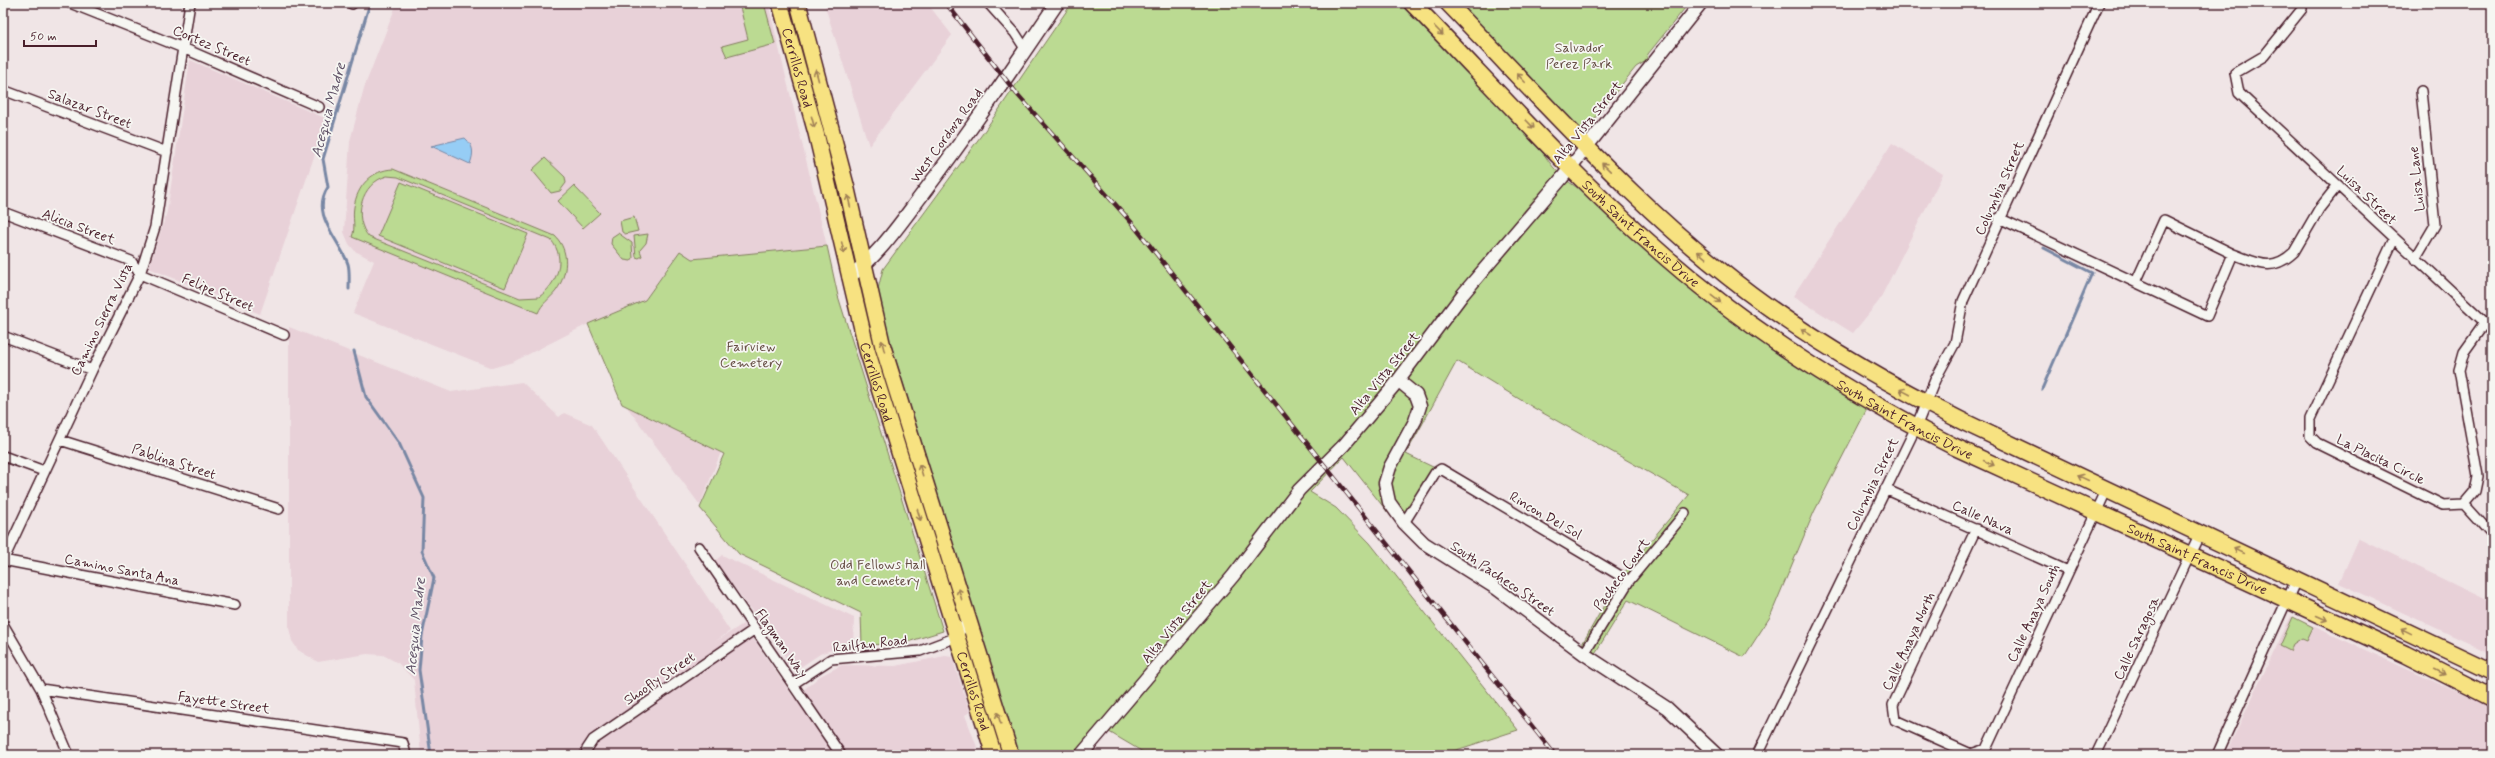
<svg xmlns="http://www.w3.org/2000/svg" width="2495" height="758" viewBox="0 0 2495 758" font-family="Mynerve,sans-serif">
<style>
.built{fill:#e8d1d8}
.green{fill:#bbda92;stroke:#827c5e;fill-rule:evenodd}
.water{fill:#96cdf5;stroke:#7887a4}
.lines{fill:none;stroke-linecap:round;stroke-linejoin:round}
.stream{stroke:#7887a4;stroke-width:3}
.minor-casing{stroke:#4a1f2b;stroke-width:12}
.tertiary-casing{stroke:#4a1f2b;stroke-width:15}
.secondary-casing{stroke:#4a1f2b;stroke-width:16}
.primary-casing{stroke:#4a1f2b;stroke-width:18}
.trunk-casing{stroke:#4a1f2b;stroke-width:19}
.minor{stroke:#f6f6f2;stroke-width:9}
.tertiary{stroke:#f6f6f2;stroke-width:12}
.secondary{stroke:#f6f6f2;stroke-width:13}
.primary{stroke:#f7e281;stroke-width:15}
.trunk{stroke:#f7e281;stroke-width:16}
.rail-casing{stroke:#4a1f2b;stroke-width:4.5}
.rail{stroke:#f6f6f2;stroke-width:3;stroke-dasharray:9;stroke-linecap:butt}
.oneway{stroke:#a08056}
.labels{text-anchor:middle;stroke-width:3.5;stroke-linejoin:round;paint-order:stroke}
.street-label{font-size:14px;fill:#4a1f2b;stroke:#f6f6f2}
.park-label{font-size:14px;fill:#664e45;stroke:#f6f6f2}
.water-label{font-size:15px;font-style:italic;fill:#615368;stroke:#f6f6f2}
</style>
<rect width="100%" height="100%" fill="#f0e5e6"/>
<filter id="ink" filterUnits="userSpaceOnUse"><feTurbulence type="fractalNoise" baseFrequency=".025" numOctaves="2"/><feDisplacementMap in="SourceGraphic" scale="8" xChannelSelector="R" yChannelSelector="G"/><feConvolveMatrix kernelMatrix="1 2 1 2 8 2 1 2 1" color-interpolation-filters="sRGB"/></filter>
<g filter="url(#ink)">
<!-- built -->
<path class="built" d="M397,3H768L827,246L692,259L675,257L645,300L588,324L513,362L492,368L353,313L374,261L355,251L349,244L344,232L350,141L364,88Z
M824,3H927L952,35L869,146Z
M190,60L327,119L260,314L149,268L167,212Z
M1892,143L1943,174L1879,301L1853,333L1793,296Z
M289,327L451,392L522,382L559,417L564,413L592,425L730,631L715,642L743,624L794,698L820,676L842,665L895,666L945,656L952,657L970,712L965,715L980,755H421L414,680L398,663L383,655L367,654L318,662L298,650L292,641L289,628Z
M627,407L721,452L700,505Z
M2359,538L2492,603V654L2339,583Z
M722,555L854,618L853,646L837,648L820,654L802,666L793,667L786,664L785,656L715,561Z
M2291,616L2492,708V755H2225Z"/>
<!-- green -->
<path class="green" d="M739,3H764L775,44L727,57L722,46L748,39Z
M1072,3H1405C1452,53 1496,105 1544,154C1553,170 1571,187 1589,193L1868,407L1814,512L1770,617L1744,657L1628,600L1594,655L1581,646L1619,579L1689,495L1534,408L1457,361L1406,454L1435,468L1400,528L1344,457L1310,492L1336,508L1370,543L1518,730L1441,755H1148L1099,726L1074,755H1019L886,329L878,289L883,269L983,133Z
M1455,3H1689L1648,54L1646,61L1636,67L1590,124L1586,128H1578Z
M545,158L565,177L566,183L560,191L551,193L532,170Z
M393,169L555,236C570,251 568,274 556,291C549,300 542,303 538,313L352,237C356,227 352,218 354,207C357,186 372,170 393,169ZM387,176L398,177L551,240C567,259 557,284 539,297L520,298L369,237C352,218 361,183 387,176Z
M401,182L528,234L505,288L378,236Z
M574,186L600,213L583,228L558,201Z
M634,217L638,231L625,234L622,232L620,221Z
M618,233L632,243L633,258L631,261L624,260L611,244L612,237Z
M648,234L646,243L640,250L642,256L639,258L636,257L634,236Z
M827,246L838,296L943,631L901,644L862,645L861,613L739,554L700,508L724,454L622,404L588,324L645,300L680,251L692,259Z
M2293,617L2313,627L2307,640L2302,638L2293,644L2290,651L2280,646Z"/>
<!-- water -->
<path class="water" d="M465,138C474,146 474,153 470,164L431,146Z"/>
<g class="lines">
<!-- stream -->
<path class="stream" d="M349,289C349,281 350,271 348,264C339,238 310,215 328,187L323,159L370,3
M354,351L366,397L399,443L424,498L422,551L434,578L422,636L419,670L431,755
M2042,389L2092,273L2044,248"/>
<!-- minor casing -->
<g class="minor-casing">
<path id="minor" d="M70,3L183,48L319,107
M350,3L352,4
M988,3L1015,33L1026,50
M2302,9L2264,56L2235,73L2239,93L2492,329
M3,90L167,152
M3,212L131,261L140,274L284,335
M1999,218L2207,316L2233,254C2258,263 2272,273 2294,252L2319,209L2338,185
M2394,239L2310,419V436L2317,443L2443,505L2464,504L2475,491L2478,476L2459,370L2464,352L2484,324
M2415,259L2435,225L2421,91
M2136,282L2164,220L2233,254
M3,336L92,370
M60,440L279,509
M3,456L44,471
M1885,489L2068,571
M2464,504L2492,535
M1404,523L1435,473L1441,469L1629,581
M1976,529L1893,705L1895,720L1971,754L1986,749L2107,489
M699,547L841,755
M3,560L235,605
M3,561L92,370L140,274L155,227L190,3
M3,624L41,689L69,755
M1584,654L1629,581L1685,513
M793,684L831,659L920,651L957,637L968,619
M41,689L403,743L406,755
M586,755L587,749L593,740L755,629
M1757,755L1916,427L1935,380L1955,343L1963,301L2099,3
M2096,755L2200,533
M2217,755L2297,578"/>
</g>
<!-- tertiary casing -->
<g class="tertiary-casing">
<path id="tertiary" d="M1399,381L1416,395L1420,406L1415,421L1390,467L1385,483L1389,502L1404,523L1424,543L1497,589L1584,654L1667,708L1717,755
M1081,755L1233,576L1299,490L1344,445L1393,387L1463,294L1562,178L1701,3"/>
</g>
<!-- secondary casing -->
<g class="secondary-casing">
<path id="secondary" d="M849,277C879,255 899,225 921,196C969,133 1013,68 1057,3"/>
</g>
<!-- primary casing -->
<g class="primary-casing">
<g id="primary">
<path id="s1" d="M780,3L816,133L867,350L994,755"/>
<path d="M798,3L846,185L883,347L1011,755"/>
</g>
</g>
<!-- trunk casing -->
<g class="trunk-casing">
<g id="trunk">
<path id="s2" d="M1412,3C1491,84 1567,170 1652,245C1743,327 1846,392 1955,447L2405,654L2492,698"/>
<path d="M1448,3C1550,108 1648,221 1767,306C1830,351 1896,388 1964,422L2492,672"/>
</g>
</g>
<!-- minor -->
<use href="#minor" class="minor"/>
<!-- tertiary -->
<use href="#tertiary" class="tertiary"/>
<!-- secondary -->
<use href="#secondary" class="secondary"/>
<!-- primary -->
<use href="#primary" class="primary"/>
<!-- trunk -->
<use href="#trunk" class="trunk"/>
<!-- rail casing -->
<g class="rail-casing">
<path id="rail" d="M946,3L1017,94L1131,222L1555,755"/>
</g>
<!-- rail -->
<use href="#rail" class="rail"/>
</g>
<!-- one-way arrows -->
<defs><path id="oneway-shaft" d="M-6 0H5M1.5-3L5.5 0L1.5 3" fill="none" stroke-width="1.6" stroke-linecap="round" stroke-linejoin="round"/></defs>
<g class="oneway">
<use href="#oneway-shaft" transform="translate(1439 31) rotate(46)"/>
<use href="#oneway-shaft" transform="translate(817 75) rotate(-105)"/>
<use href="#oneway-shaft" transform="translate(1521 78) rotate(-134)"/>
<use href="#oneway-shaft" transform="translate(813 122) rotate(75)"/>
<use href="#oneway-shaft" transform="translate(1530 124) rotate(46)"/>
<use href="#oneway-shaft" transform="translate(1606 167) rotate(-136)"/>
<use href="#oneway-shaft" transform="translate(849 201) rotate(-103)"/>
<use href="#oneway-shaft" transform="translate(843 248) rotate(77)"/>
<use href="#oneway-shaft" transform="translate(1702 255) rotate(-140)"/>
<use href="#oneway-shaft" transform="translate(1716 299) rotate(38)"/>
<use href="#oneway-shaft" transform="translate(1806 332) rotate(-147)"/>
<use href="#oneway-shaft" transform="translate(883 346) rotate(-104)"/>
<use href="#oneway-shaft" transform="translate(1905 392) rotate(-152)"/>
<use href="#oneway-shaft" transform="translate(1989 463) rotate(25)"/>
<use href="#oneway-shaft" transform="translate(921 470) rotate(-107)"/>
<use href="#oneway-shaft" transform="translate(2083 478) rotate(-155)"/>
<use href="#oneway-shaft" transform="translate(919 515) rotate(73)"/>
<use href="#oneway-shaft" transform="translate(2239 551) rotate(-155)"/>
<use href="#oneway-shaft" transform="translate(960 594) rotate(-107)"/>
<use href="#oneway-shaft" transform="translate(2322 618) rotate(24)"/>
<use href="#oneway-shaft" transform="translate(2406 631) rotate(-154)"/>
<use href="#oneway-shaft" transform="translate(2440 672) rotate(27)"/>
<use href="#oneway-shaft" transform="translate(999 718) rotate(-107)"/>
</g>
</g>
<g class="labels">
<!-- street labels -->
<g class="street-label">
<text transform="translate(212 45) rotate(23)" y="5">Cortez Street</text>
<text dy="5" stroke="none"><textPath href="#s1" startOffset="67">Cerrillos Road</textPath></text>
<text transform="translate(90 108) rotate(21)" y="5">Salazar Street</text>
<text transform="translate(1587 122) rotate(-51)" y="5">Alta Vista Street</text>
<text transform="translate(946 135) rotate(-54)" y="5">West Cordova Road</text>
<text transform="translate(2416 179) rotate(-96)" y="5">Luisa Lane</text>
<text transform="translate(1999 188) rotate(-66)" y="5">Columbia Street</text>
<text transform="translate(2367 195) rotate(44)" y="5">Luisa Street</text>
<text transform="translate(79 226) rotate(21)" y="5">Alicia Street</text>
<text dy="5" stroke="none"><textPath href="#s2" startOffset="325">South Saint Francis Drive</textPath></text>
<text transform="translate(218 292) rotate(23)" y="5">Felipe Street</text>
<text transform="translate(101 319) rotate(-64)" y="5">Camino Sierra Vista</text>
<text transform="translate(1384 373) rotate(-51)" y="5">Alta Vista Street</text>
<text dy="5" stroke="none"><textPath href="#s1" startOffset="391">Cerrillos Road</textPath></text>
<text dy="5" stroke="none"><textPath href="#s2" startOffset="649">South Saint Francis Drive</textPath></text>
<text transform="translate(2381 459) rotate(26)" y="5">La Placita Circle</text>
<text transform="translate(174 461) rotate(18)" y="5">Pablina Street</text>
<text transform="translate(1872 484) rotate(-64)" y="5">Columbia Street</text>
<text transform="translate(1546 515) rotate(30)" y="5">Rincon Del Sol</text>
<text transform="translate(1983 517) rotate(24)" y="5">Calle Nava</text>
<text dy="5" stroke="none"><textPath href="#s2" startOffset="973">South Saint Francis Drive</textPath></text>
<text transform="translate(122 569) rotate(11)" y="5">Camino Santa Ana</text>
<text transform="translate(1621 574) rotate(-54)" y="5">Pacheco Court</text>
<text transform="translate(1503 578) rotate(34)" y="5">South Pacheco Street</text>
<text transform="translate(2033 613) rotate(-65)" y="5">Calle Anaya South</text>
<text transform="translate(1176 621) rotate(-51)" y="5">Alta Vista Street</text>
<text transform="translate(2136 638) rotate(-65)" y="5">Calle Saragosa</text>
<text transform="translate(1908 641) rotate(-65)" y="5">Calle Anaya North</text>
<text transform="translate(782 643) rotate(55)" y="5">Flagman Way</text>
<text transform="translate(870 643) rotate(-6)" y="5">Railfan Road</text>
<text transform="translate(659 678) rotate(-34)" y="5">Shoofly Street</text>
<text dy="5" stroke="none"><textPath href="#s1" startOffset="715">Cerrillos Road</textPath></text>
<text transform="translate(224 702) rotate(8)" y="5">Fayette Street</text>
</g>
<!-- park labels -->
<g class="park-label">
<text x="1579" y="52">Salvador<tspan x="1579" dy="16">Perez Park</tspan></text>
<text x="751" y="351">Fairview<tspan x="751" dy="16">Cemetery</tspan></text>
<text x="878" y="569">Odd Fellows Hall<tspan x="878" dy="16">and Cemetery</tspan></text>
</g>
<!-- water labels -->
<g class="water-label">
<text transform="translate(328 110) rotate(-75)" y="5">Acequia Madre</text>
<text transform="translate(415 626) rotate(-84)" y="5">Acequia Madre</text>
</g>
</g>
<!-- margin -->
<rect width="2495" height="758" fill="none" stroke="#f6f6f2" stroke-width="16"/>
<rect x="8" y="8" width="2479" height="742" fill="none" stroke="#4a1f2b" stroke-width="1.5" filter="url(#ink)"/>
<!-- scale -->
<path d="M24 40v6h72v-6" fill="none" stroke="#4a1f2b" stroke-width="2"/>
<text x="30" y="40" font-size="12" fill="#4a1f2b" stroke="#f6f6f2" stroke-width="3" paint-order="stroke">50 m</text>
</svg>
